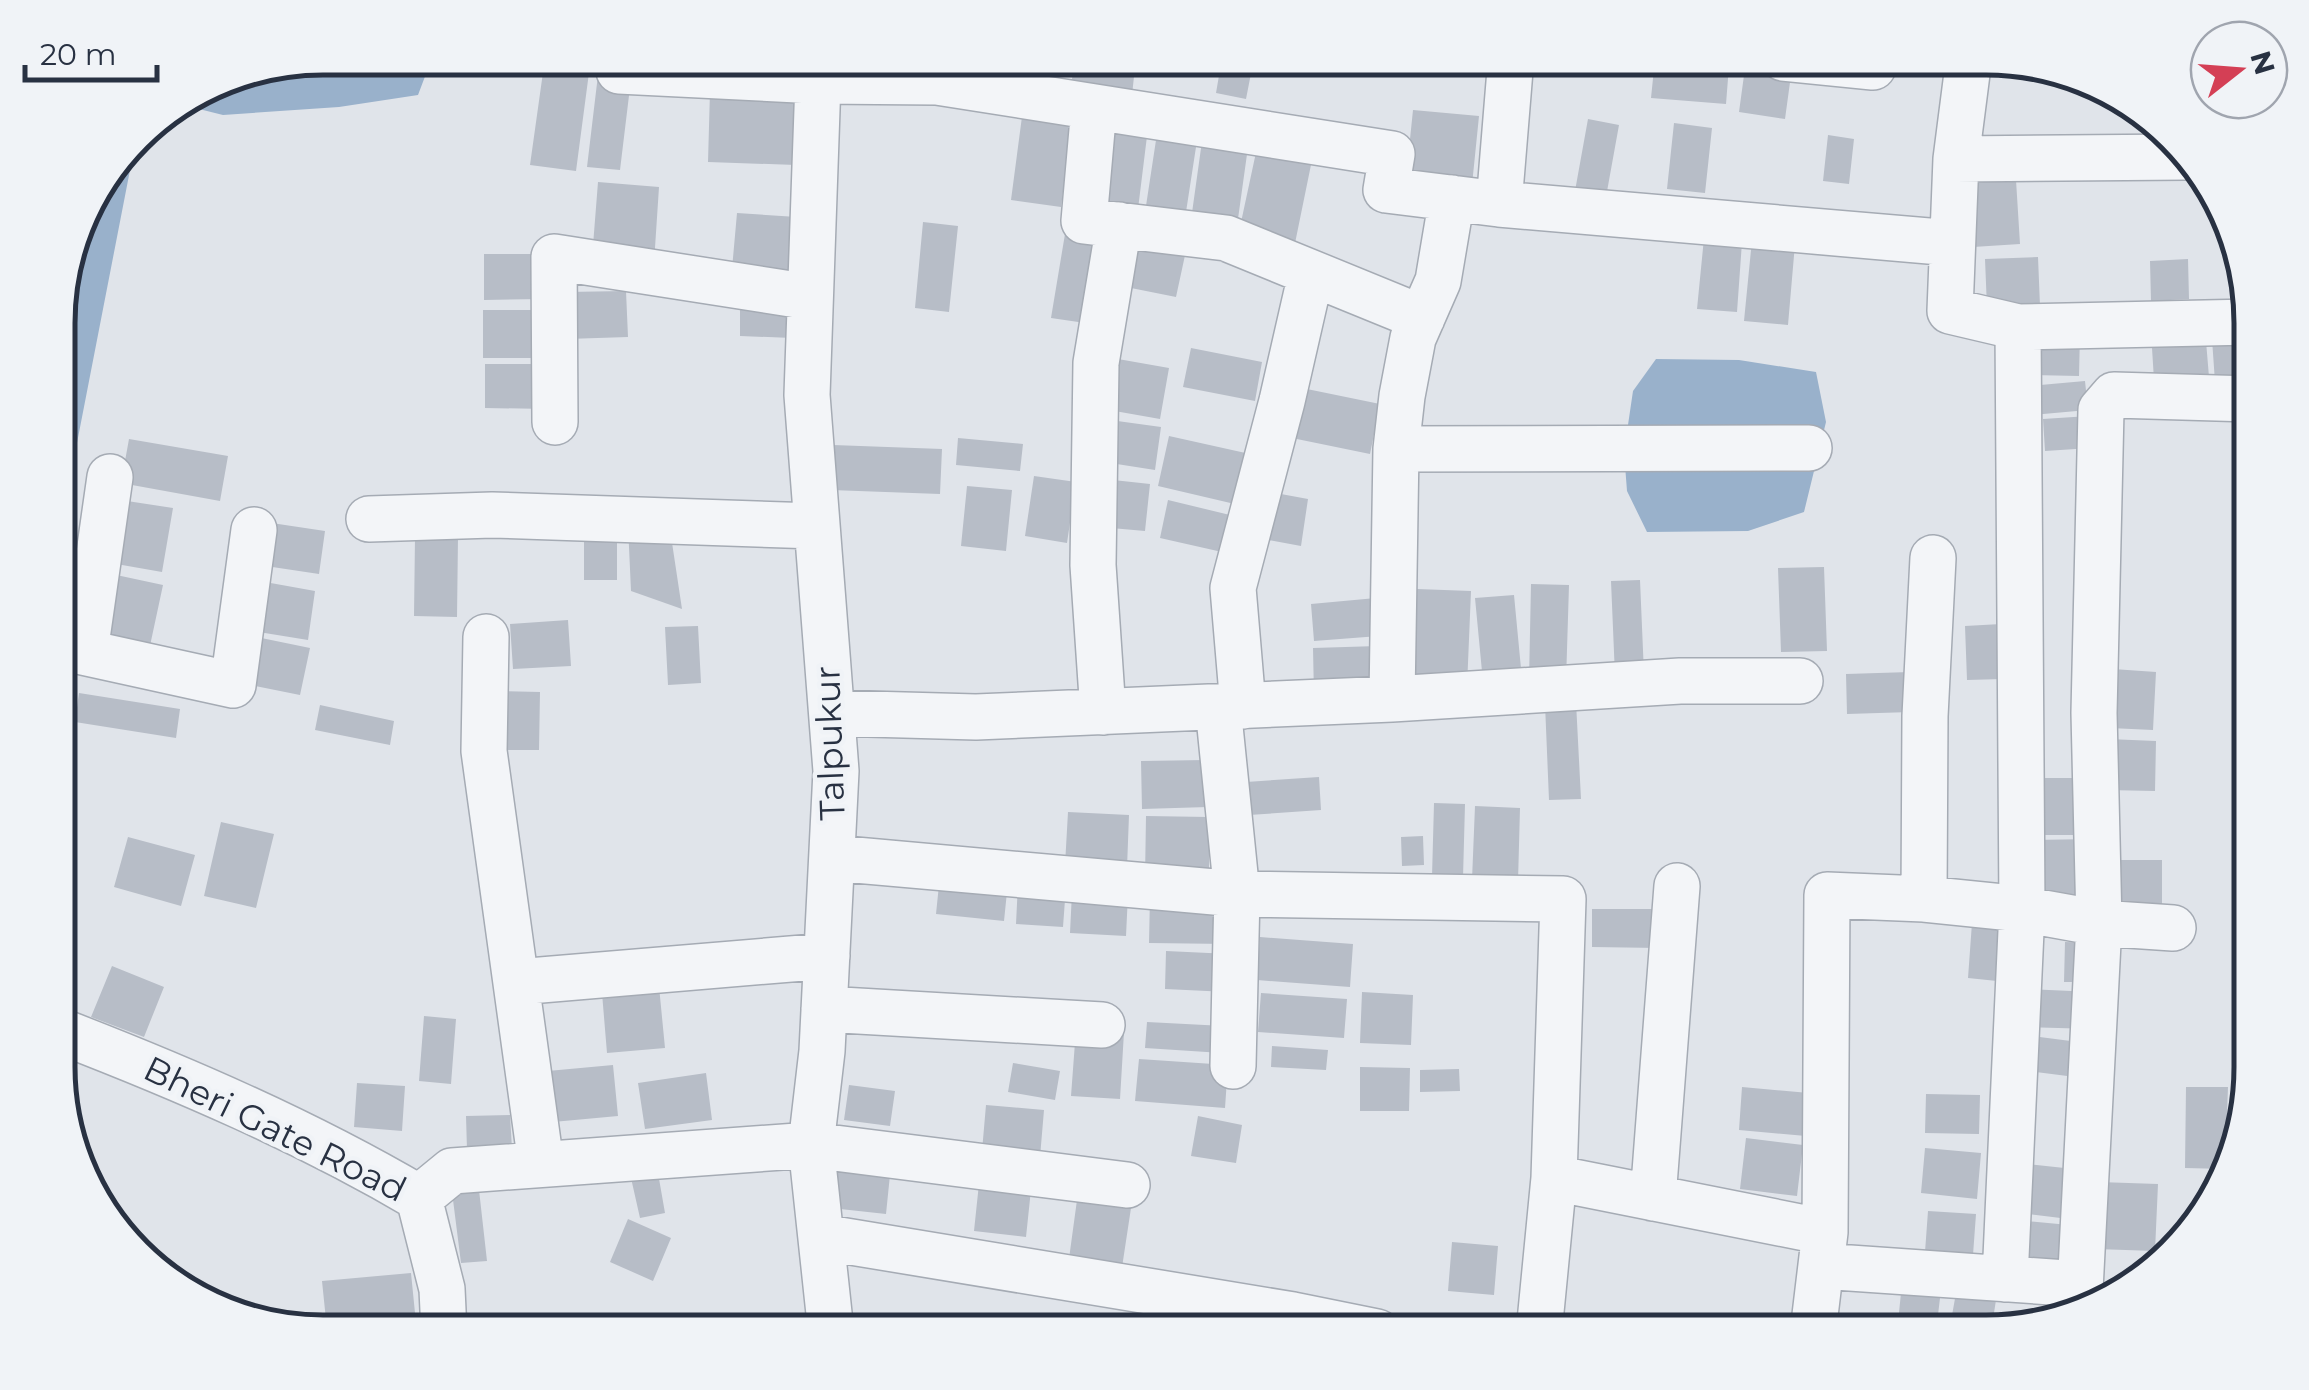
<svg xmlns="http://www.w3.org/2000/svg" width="2309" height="1390" viewBox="0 0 2309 1390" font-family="Montserrat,sans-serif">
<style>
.water{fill:#99b1cb}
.building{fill:#b7bdc7}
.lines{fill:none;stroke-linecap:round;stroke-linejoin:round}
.minor-casing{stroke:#a5abb4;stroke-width:48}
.minor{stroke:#f3f5f8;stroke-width:45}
.labels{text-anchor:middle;stroke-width:9;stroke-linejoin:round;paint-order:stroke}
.street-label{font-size:35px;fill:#283142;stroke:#f0f3f7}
.rim{fill:none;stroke:#283142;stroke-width:5}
</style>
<rect width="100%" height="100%" fill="#e0e4ea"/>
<!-- water -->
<path class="water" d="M323,58H432L418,95L339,107L223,115L179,104L222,78Z
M119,161L131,165L76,448L60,444V289L85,205Z
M1656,359L1739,360L1816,372L1826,422L1804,512L1748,531L1647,532L1627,491L1624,452L1633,391Z"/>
<!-- building -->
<path class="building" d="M545,58L590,65L576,171L530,165Z
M1074,58H1136L1132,95L1071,90Z
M1222,58H1254L1246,99L1216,93Z
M1655,59L1729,66L1726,104L1651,98Z
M1745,68L1791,75L1785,119L1739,112Z
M598,75L631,79L620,170L587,167Z
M710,91L799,95L796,165L708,162Z
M1023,109L1073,115L1061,207L1011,200Z
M1413,110L1479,116L1472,185L1406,178Z
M1588,119L1619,125L1604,208L1573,202Z
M1104,122L1148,128L1138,209L1093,203Z
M1674,123L1712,128L1705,193L1667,189Z
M1158,127L1198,134L1184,225L1144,219Z
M1828,135L1854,139L1849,184L1823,181Z
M1202,141L1248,147L1237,226L1191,220Z
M1258,143L1313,155L1293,253L1237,241Z
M2016,180L2020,244L1973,247L1969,183Z
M598,182L659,187L654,263L592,258Z
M737,213L797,217L793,274L732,269Z
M923,222L958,226L949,312L915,308Z
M1066,228L1106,234L1092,324L1051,318Z
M1131,234L1187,246L1176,297L1121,286Z
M1704,238L1742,242L1737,312L1697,309Z
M1752,240L1795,244L1788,325L1744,321Z
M484,254H543V299L484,300Z
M2038,257L2040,306L1987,308L1985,259Z
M2188,259L2189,299L2151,301L2150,261Z
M626,291L628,337L567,339L566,292Z
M740,305L793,306L792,338L740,336Z
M483,310H548L549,358H483Z
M2205,329L2209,377L2154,380L2151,332Z
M2027,332L2080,333L2079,376L2027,375Z
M2251,336V380L2215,382L2212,339Z
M1191,348L1262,362L1255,401L1183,387Z
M1118,359L1169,368L1160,419L1109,410Z
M485,364H548L547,409L485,408Z
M2085,381L2088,410L2032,415L2029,386Z
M1302,388L1380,404L1370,454L1292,438Z
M2089,416L2091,448L2045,451L2043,419Z
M1110,420L1161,427L1155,470L1104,462Z
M1169,436L1250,454L1239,505L1158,486Z
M958,438L1023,444L1020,471L956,465Z
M129,439L228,456L220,501L121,483Z
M833,445L942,449L940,494L831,490Z
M1034,476L1076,482L1067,543L1025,536Z
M1104,479L1150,484L1145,531L1100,527Z
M967,486L1012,490L1006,551L961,546Z
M1264,491L1308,499L1301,546L1257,538Z
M114,499L173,508L162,572L105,562Z
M1168,500L1230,515L1222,552L1160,538Z
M265,522L325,531L319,574L259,565Z
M584,525H617V580H584Z
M628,525L671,536L682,609L631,591Z
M415,537H458L457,617L414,616Z
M1824,567L1827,651L1781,652L1778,568Z
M107,573L163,585L148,655L92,643Z
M254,580L315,591L308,640L246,630Z
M1640,580L1644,674L1615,676L1611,581Z
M1531,584L1569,585L1566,682L1529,681Z
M1417,589L1471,591L1467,687L1414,686Z
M1514,595L1522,679L1483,682L1475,598Z
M1376,598L1379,636L1314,641L1311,604Z
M568,620L571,666L513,669L510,624Z
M2001,624L2003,679L1967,680L1965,626Z
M698,626L701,683L668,685L665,627Z
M251,636L310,648L300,695L241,683Z
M1378,646L1381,693L1314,696L1313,648Z
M2113,669L2156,672L2153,730L2110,728Z
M1910,672L1911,712L1847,714L1846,674Z
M500,691L540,692L539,750H499Z
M79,693L180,709L176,738L75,722Z
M1576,702L1581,799L1549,800L1545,704Z
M320,705L394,721L390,745L315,730Z
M2108,739L2156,741L2155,791L2106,790Z
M1206,760L1208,807L1142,809L1141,761Z
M1319,777L1321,810L1249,815L1246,782Z
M2027,778H2092V835H2027Z
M1434,803L1465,804L1463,878L1432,877Z
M1475,806L1520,808L1518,882L1472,880Z
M1068,812L1129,815L1127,868L1065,865Z
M1146,816L1209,817V879L1145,878Z
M221,822L274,834L256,908L204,896Z
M1423,836L1424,865L1402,866L1401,837Z
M128,837L195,855L181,906L114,887Z
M2093,839L2089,906L2029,902L2031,840Z
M2119,860H2162V918H2119Z
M940,875L1008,882L1004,921L936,914Z
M1018,883L1066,886L1063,927L1016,924Z
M1072,892L1128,894L1126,936L1070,933Z
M1150,896L1228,897V944L1149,943Z
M1592,909H1659L1660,948L1592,947Z
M1973,909L2003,912L1997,981L1968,978Z
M1260,937L1353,944L1350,987L1257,980Z
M2065,942L2096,943L2095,982H2064Z
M1166,951L1230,954L1228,992L1165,989Z
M112,966L164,987L144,1037L91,1017Z
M658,976L665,1048L607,1053L601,981Z
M2024,989L2094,992L2093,1029L2023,1027Z
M1362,992L1413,995L1411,1045L1360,1043Z
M1261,993L1347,999L1344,1038L1258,1032Z
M424,1016L456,1019L451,1084L419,1081Z
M1147,1022L1224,1026L1222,1053L1145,1048Z
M1076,1029L1124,1032L1120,1099L1071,1096Z
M2025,1035L2086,1043L2083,1078L2021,1070Z
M1272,1046L1328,1050L1326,1070L1271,1067Z
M1139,1059L1228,1065L1225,1108L1135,1101Z
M1013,1063L1060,1071L1055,1100L1008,1092Z
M613,1065L618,1116L542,1123L537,1072Z
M1360,1067L1410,1068L1409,1111H1360Z
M1459,1069L1460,1091L1420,1092V1070Z
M706,1073L712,1120L645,1129L638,1083Z
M357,1083L405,1086L402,1131L354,1127Z
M849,1085L895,1091L890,1126L844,1120Z
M1742,1087L1809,1093L1806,1136L1739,1130Z
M2186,1087H2228L2225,1169L2185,1168Z
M1926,1094L1980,1095L1979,1134L1925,1133Z
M986,1105L1044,1110L1040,1157L982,1151Z
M510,1115L512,1149L467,1150L466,1116Z
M1198,1116L1242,1125L1236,1163L1191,1156Z
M1746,1138L1803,1145L1797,1196L1740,1189Z
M1925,1148L1981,1153L1977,1199L1921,1193Z
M837,1159L891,1165L886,1214L831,1208Z
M2019,1163L2083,1170L2077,1220L2013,1212Z
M658,1173L665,1213L640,1218L631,1178Z
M980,1174L1032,1180L1026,1237L974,1231Z
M478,1181L487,1261L461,1263L451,1184Z
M2099,1182L2158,1184L2155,1251L2096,1249Z
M1077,1200L1131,1208L1121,1274L1068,1266Z
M1928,1211L1976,1214L1973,1255L1925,1252Z
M628,1219L671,1238L653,1281L610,1262Z
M2015,1220L2069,1225L2065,1279L2011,1274Z
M1452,1242L1498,1246L1494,1295L1448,1291Z
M411,1273L415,1313L326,1320L322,1281Z
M1901,1293L1940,1298L1936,1332H1897Z
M1956,1293L1996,1300L1991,1332H1949Z
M1135,1299L1172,1307L1167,1332H1128Z
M1189,1307L1245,1317L1242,1332H1185Z"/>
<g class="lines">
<!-- minor casing -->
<g class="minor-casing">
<path id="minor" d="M1783,58L1873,67
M1969,58L1956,159L1950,311L2018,327L2251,322
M619,71L818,81
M937,82L1392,154L1386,190L1499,204L1952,243
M1094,107L1084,221L1226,238L1422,318
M1956,159L2187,157
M1499,204L1511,58
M555,422L554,257L810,297
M1396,449L1809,448
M369,519L492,515L816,526
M486,637L484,751L541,1164
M60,647L233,685L254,530
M85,652L110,477
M1392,699L1396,449L1402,396L1413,338L1438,281L1452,198
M1243,706L1233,588L1282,401L1311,274
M1218,707L1237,894L1233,1066
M1103,712L1093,565L1096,363L1119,225
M832,713L976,717L1392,699L1680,681H1800
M833,858L1237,894L1563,899L1554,1178L1539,1332
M1924,899L1925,716L1933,558
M517,982L827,956
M824,1009L1102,1025
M60,1031C182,1078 305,1131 419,1198L442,1289L444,1332
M1554,1178L1825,1232
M419,1198L452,1171L811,1145L822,1051L836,771L807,395L818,81L937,82L934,58
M1653,1198L1677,886
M821,1237L1293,1315L1377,1332
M1821,1266L2080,1284
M2005,1279L2022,909L2018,327
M2079,1309L2099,923L2094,713L2101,410L2114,395L2251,399
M831,1332L811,1145L1127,1185
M1813,1332L1825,1232L1827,895L1924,899L2022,909L2099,923L2173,928"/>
</g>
<!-- minor -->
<use href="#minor" class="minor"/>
</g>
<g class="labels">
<!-- street labels -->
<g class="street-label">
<text transform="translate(830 743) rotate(-92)" y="12">Talpukur</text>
<text transform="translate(275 1129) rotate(26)" y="12">Bheri Gate Road</text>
</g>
</g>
<!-- crop -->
<path d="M0 0H2309V1390H0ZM323 75H1986A248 248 0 0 1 2234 323V1067A248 248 0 0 1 1986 1315H323A248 248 0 0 1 75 1067V323A248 248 0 0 1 323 75Z" fill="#f0f3f7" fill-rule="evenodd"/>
<path class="rim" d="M323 75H1986A248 248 0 0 1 2234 323V1067A248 248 0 0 1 1986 1315H323A248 248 0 0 1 75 1067V323A248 248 0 0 1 323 75Z"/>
<!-- north arrow -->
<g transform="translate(2239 70) rotate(73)"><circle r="48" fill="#f0f3f7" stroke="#a0a5af" stroke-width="2.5"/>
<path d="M0-8L18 38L0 25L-18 38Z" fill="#d43f55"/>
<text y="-15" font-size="28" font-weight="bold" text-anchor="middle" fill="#283142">N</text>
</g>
<!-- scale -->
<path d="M25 65v15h132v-15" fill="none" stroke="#283142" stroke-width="5"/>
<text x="40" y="65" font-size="30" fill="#283142" stroke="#f0f3f7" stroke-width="8" paint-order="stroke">20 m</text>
</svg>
